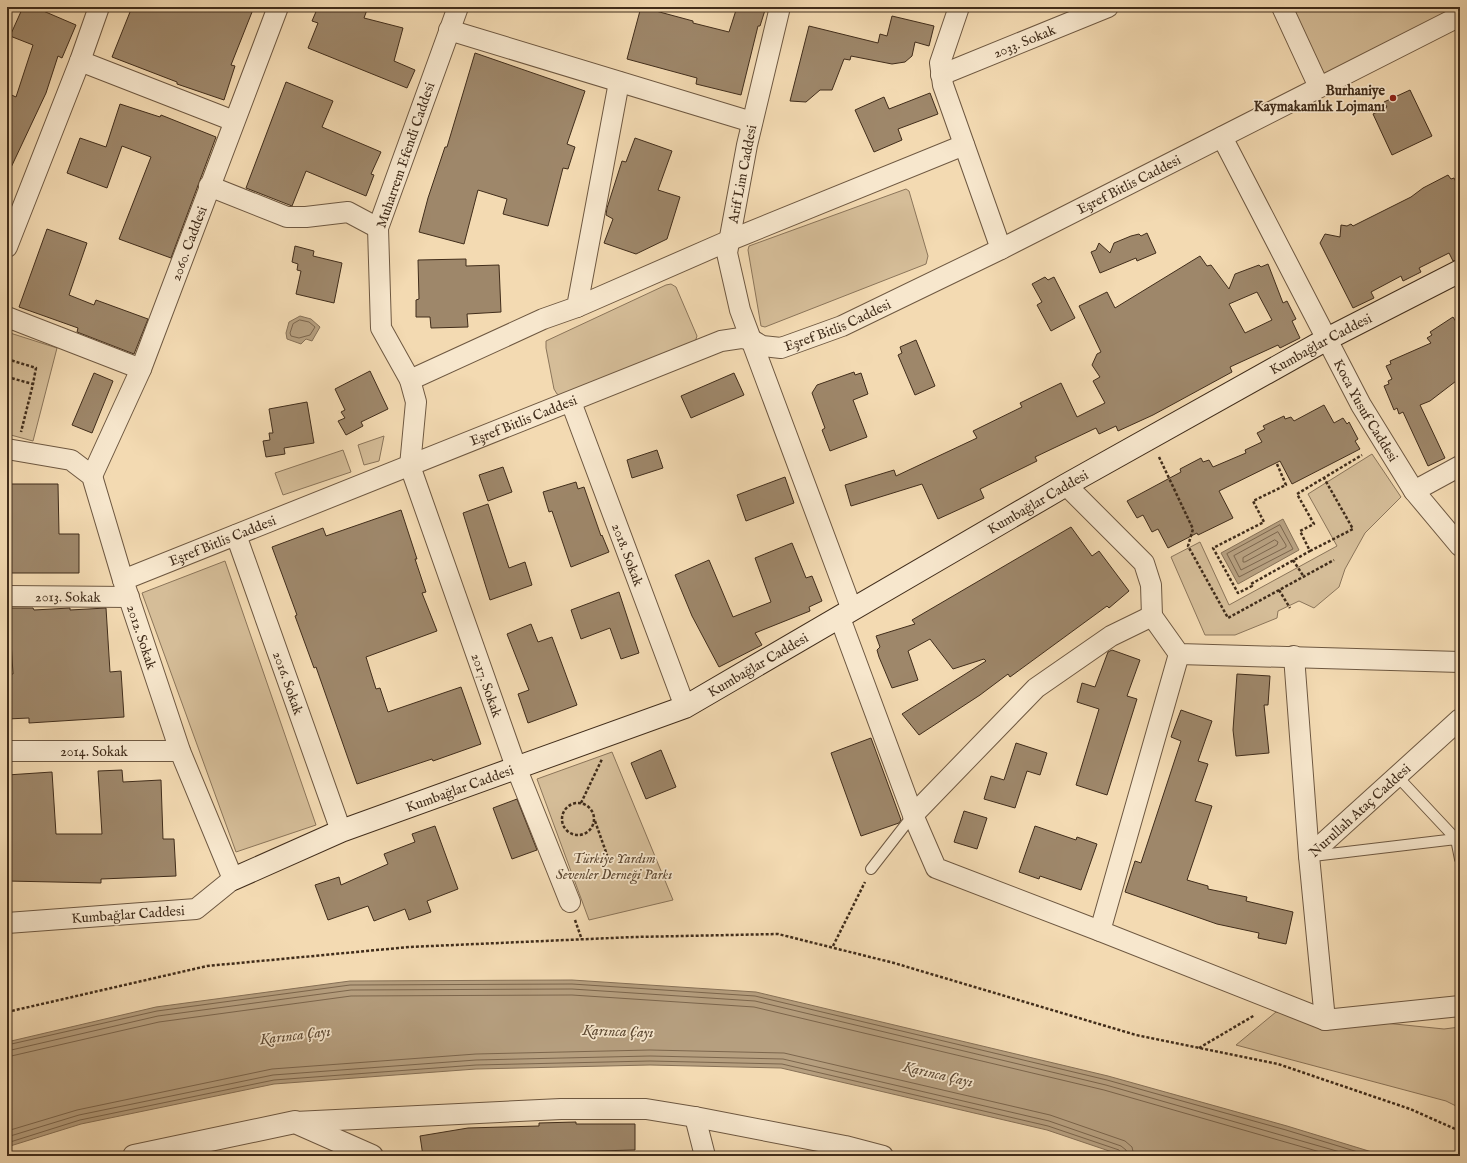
<svg xmlns="http://www.w3.org/2000/svg" width="1467" height="1163" viewBox="0 0 1467 1163" font-family="'IM FELL English',serif">
<style>
.green{fill:#d5bd98;stroke:#8b755a}
.water{fill:#b69f7f;stroke:#877157}
.lines{fill:none;stroke-linecap:round;stroke-linejoin:round}
.shore{stroke:#7c664d;stroke-width:1}
.building{fill:#9e876a;stroke:#412d1b;fill-rule:evenodd}
.service-casing{stroke:#6e5841;stroke-width:12}
.minor-casing{stroke:#6e5841;stroke-width:22}
.tertiary-casing{stroke:#6e5841;stroke-width:24}
.secondary-casing{stroke:#412d1b;stroke-width:24}
.path{stroke:#412d1b;stroke-width:2.5;stroke-dasharray:3 2;stroke-linecap:butt}
.service{stroke:#f7e7cd;stroke-width:10}
.minor{stroke:#f7e7cd;stroke-width:20}
.tertiary{stroke:#f7e7cd;stroke-width:22}
.secondary{stroke:#f7e7cd;stroke-width:22}
.poi-dot{fill:#8f2418;stroke:#f7e7cd;stroke-width:1.5}
.labels{text-anchor:middle;stroke-width:3.5;stroke-linejoin:round;paint-order:stroke}
.street-label{font-size:14px;fill:#412d1b;stroke:#f7e7cd}
.poi-label{font-size:14px;font-weight:bold;fill:#412d1b;stroke:#f7e7cd;text-anchor:end}
.park-label{font-size:14px;font-style:italic;fill:#5f4a34;stroke:#f7e7cd}
.water-label{font-size:15px;font-style:italic;fill:#5e4a34;stroke:#f7e7cd}
</style>
<rect width="100%" height="100%" fill="#f3dab2"/>
<filter id="stains"><feTurbulence type="fractalNoise" baseFrequency=".005" numOctaves="4"/><feColorMatrix values="0 0 0 0 .2 0 0 0 0 .09 0 0 0 0 .02 0 0 0 .5 -.17"/></filter>
<radialGradient id="worn" r=".72"><stop offset=".6" stop-color="#630" stop-opacity="0"/><stop offset="1" stop-color="#630" stop-opacity=".3"/></radialGradient>
<!-- green -->
<path class="green" d="M1282,7H1460L1319,87Z
M906,189L909,191L928,256L926,264L765,327L761,326L748,250L749,246Z
M671,284L676,287L697,336L695,342L562,397L557,394L554,389L546,348V341L666,285Z
M7,332L57,348L33,441L7,434Z
M384,436L379,461L364,465L358,445Z
M343,450L351,472L283,495L275,473Z
M1372,454L1401,497L1365,533L1345,569L1339,587L1314,608L1299,601L1278,611L1277,618L1235,635H1205L1171,557L1200,542L1229,605L1337,546L1308,494Z
M225,561L316,825L236,852L142,593Z
M612,752L673,900L589,920L537,779Z
M1276,1012L1444,1029L1460,1027V1108L1446,1101L1236,1045Z"/>
<!-- water -->
<path class="water" d="M300,316L311,319L320,327L312,341L306,339L301,344L287,339L286,333L289,322Z
M1283,519L1299,550L1238,584L1221,553Z
M572,980L756,992L1108,1076L1287,1126L1385,1156H1124L1047,1130L781,1068L650,1065L476,1069L274,1084L81,1124L7,1147V1042L156,1007L350,981Z"/>
<g class="lines">
<!-- shore -->
<path class="shore" d="M300,320L309,322L315,327L310,335L299,338L291,336L290,333L293,324Z
M1280,525L1293,549L1239,577L1227,554Z
M1278,532L1286,545V547L1241,570L1234,556Z
M1275,540L1278,542L1277,545L1245,562H1243V558Z
M7,1045L157,1011L350,985L572,984L755,996L1107,1080L1286,1130L1371,1156
M7,1051L158,1016L351,990L572,989L755,1001L1106,1085L1354,1156
M7,1057L159,1022L351,996L572,995L754,1007L1104,1090L1334,1156
M7,1131L77,1110L272,1069L476,1054L650,1050L784,1053L1050,1115L1125,1141L1132,1147L1134,1156
M7,1137L79,1115L273,1075L476,1060L650,1056L783,1059L1049,1121L1121,1146L1126,1150L1128,1156
M7,1143L80,1120L274,1080L476,1065L650,1061L782,1064L1048,1126L1119,1150L1123,1156"/>
</g>
<!-- building -->
<path class="building" d="M23,7H34L76,25L62,58L58,56L46,93L7,176V93L16,97L33,45L10,36Z
M132,7H254L231,65L235,66L224,100L177,84V82L112,57Z
M318,7H368L364,18L403,28L394,61L415,70L407,88L308,48L318,23L312,21Z
M641,7L693,21V23L729,32L737,7H766L760,26H758L741,95L696,84L697,78L627,59Z
M892,16L934,26L929,46L915,42L912,56L905,62L892,64L851,56L850,60L844,59L832,90H820L806,102L790,101L809,26L878,43L880,34L887,36Z
M475,53L585,91L567,144L575,147L568,169L563,168L548,226L503,214L507,199L478,190L464,244L419,232L428,198L445,147H447Z
M286,82L333,101L322,127L381,152L371,174L374,175L366,196L306,171L292,206L246,188Z
M1410,90L1432,136L1392,155L1373,114L1387,107L1384,102Z
M930,93L938,114L898,129L902,140L874,152L855,110L884,97L889,109Z
M120,104L160,117L161,115L216,137L171,258L119,239L151,157L122,146L107,188L67,173L80,138L106,147Z
M635,138L672,151L658,190L680,197L667,239L636,254L604,243L613,219L606,215L607,208L622,161L626,162Z
M1448,175L1451,179L1454,178L1460,190V259L1453,261L1449,253L1419,268L1421,272L1403,281L1401,276L1371,292L1374,298L1353,308L1320,243L1325,234L1340,237L1341,225L1347,226L1351,224L1353,226L1411,197L1423,188Z
M47,229L87,243L69,295L94,305L96,300L148,319L134,354L77,332L78,328L19,307Z
M1147,233L1156,253L1137,261L1136,258L1100,273L1091,252L1096,250L1099,243L1110,253L1114,243L1131,236L1139,234L1141,236Z
M295,246L314,251L313,256L342,263L334,303L296,294L301,271L297,270L298,264L292,262Z
M1200,256L1207,266L1211,265L1229,289L1235,274L1259,265L1261,267L1268,264L1283,303L1287,301L1296,319L1292,321L1300,338L1280,348L1278,345L1230,367L1232,372L1153,415L1118,431L1116,426L1099,434L1096,428L1035,457L1037,461L980,489L984,498L938,519L922,484L851,506L845,485L894,470L896,476L977,438L973,431L1022,407L1020,403L1061,383L1077,417L1105,403L1093,381L1100,377L1092,365L1097,354L1101,352L1079,306L1107,292L1115,308ZM1257,292L1272,320L1245,333L1229,304Z
M466,259V266L499,265L501,312L467,314L468,327L431,328L430,317H416V300L419,299L418,260Z
M1045,277L1048,280L1054,277L1075,318L1051,331L1037,305L1042,302L1032,284Z
M1453,317L1460,328V378L1430,401L1420,405L1445,458L1428,466L1403,412L1399,414L1397,408L1394,410L1384,386L1389,384L1388,381L1392,379L1386,366L1391,364L1390,361L1431,343L1427,338L1432,335L1430,332Z
M916,340L935,386L915,395L898,355L902,353L900,347Z
M370,371L388,409L361,422L363,426L346,435L338,421L345,418L341,412L345,410L335,389Z
M854,372L855,375L861,373L868,394L853,400L867,437L830,451L822,430L825,428L812,393L817,385Z
M94,373L113,381L92,433L72,425Z
M734,373L744,395L691,418L681,396Z
M307,402L314,443L284,448L285,454L266,457L263,441L270,440L269,433H273L269,409Z
M1324,405L1334,423L1343,418L1347,424L1349,422L1358,439L1355,441L1360,449L1292,484L1280,461L1219,491L1233,518L1198,535L1197,533L1168,548L1158,529L1152,532L1143,515L1137,518L1127,501L1181,472L1180,469L1201,458L1203,462L1209,460L1213,467L1246,453L1245,450L1262,442L1257,433L1265,429L1263,426L1284,416L1285,419L1291,417L1294,421Z
M657,450L663,468L632,478L627,460Z
M503,467L512,492L488,501L479,475Z
M785,477L794,503L746,521L737,495Z
M576,482L578,489L584,487L601,536L602,535L609,552L571,567L552,511L549,512L543,492Z
M7,484H58L59,534H79V573H7Z
M488,504L509,568L525,562L532,585L490,600L463,513Z
M401,510L417,559H415L426,592L422,593L437,631L366,657L376,689L380,688L388,712L461,687L481,744L433,761L432,759L357,784L316,667L314,668L295,616L297,615L272,547L323,528L326,536Z
M1071,527L1092,556L1099,551L1129,591L1109,608L1107,606L1010,677L1008,674L980,695L919,735L902,714L986,661L984,659L953,669L930,639L908,651L918,680L892,688L879,657L877,650L880,647L876,636L915,624L912,620Z
M792,543L806,578L812,576L822,601L809,607L810,611L755,633L762,645L719,667L692,616L675,575L709,560L733,617L771,602L755,558Z
M619,592L639,653L621,659L610,628L581,639L571,610Z
M9,608H33L34,610L70,608V610L106,608L110,672L121,671L124,717L29,723V718L7,719V674H13Z
M531,624L538,642L552,637L577,705L528,723L518,694L529,690L507,634Z
M1112,650L1140,660L1127,696L1137,699L1107,795L1076,785L1099,709L1077,702L1082,683L1095,687L1108,652Z
M1237,674L1270,676L1268,705H1264L1269,753L1236,756L1233,730Z
M1181,710L1212,721L1198,761L1208,764L1195,801L1212,806L1187,880L1208,886V889L1247,897L1246,901L1293,912L1286,944L1258,938L1259,933L1217,924L1125,892L1135,861L1141,863L1181,741L1171,737Z
M871,738L901,820L899,823L861,836L831,753Z
M1016,743L1047,753L1040,775L1027,771L1015,808L984,799L991,776L1004,780Z
M661,750L676,787L646,799L631,763Z
M122,770L123,782L161,780L163,839H174L176,876L101,879V883L7,881V775L52,772L56,834H102L98,771Z
M517,799L537,850L512,859L493,808Z
M964,811L987,818L977,849L954,842Z
M435,826L458,889L427,901L431,912L409,920L405,909L374,921L368,906L328,920L315,885L339,877L341,885L388,864L384,854L415,842L412,834Z
M1035,826L1076,840L1077,837L1097,844L1081,890L1040,876L1039,879L1019,872Z
M576,1122V1124H635V1150L519,1153V1155L500,1156H423L420,1136L468,1128L539,1126V1123Z"/>
<g class="lines">
<!-- service casing -->
<g class="service-casing">
<path id="service" d="M1397,776L1456,839L1460,859
M1313,856L1456,839
M871,869L913,815"/>
</g>
<!-- minor casing -->
<g class="minor-casing">
<g id="minor">
<path id="s1" d="M458,7L378,228L381,328L410,380L416,402L410,466L516,767L570,902"/>
<path d="M780,7L747,145L727,253L740,310L852,610"/>
<path d="M959,7L940,63L943,85L1001,249"/>
<path d="M1282,7L1319,87"/>
<path d="M449,30L752,122"/>
<path d="M80,61L234,121"/>
<path id="s2" d="M941,75L1108,7"/>
<path id="s3" d="M1222,137L1361,405L1414,491L1460,546"/>
<path d="M209,186L287,217H306L348,212L378,228"/>
<path d="M7,247L80,61L99,7"/>
<path d="M577,307L728,241L964,145"/>
<path d="M7,317L141,369"/>
<path d="M410,380L543,319L577,307L619,82"/>
<path id="s4" d="M571,402L685,707"/>
<path id="s5" d="M7,449L71,460L92,476L123,580L180,751L233,879L196,909L7,923"/>
<path id="s6" d="M92,476L141,369L278,7"/>
<path d="M1066,485L1144,563L1151,585L1152,616"/>
<path d="M1414,491L1460,466"/>
<path id="s7" d="M236,535L341,831"/>
<path id="s8" d="M123,580L721,341L741,338L752,340L762,346L781,348L842,326L1001,249L1460,16"/>
<path id="s9" d="M7,596L129,597"/>
<path d="M840,618L913,815L936,868L1100,931L1325,1020L1460,1006"/>
<path d="M1294,656L1309,856"/>
<path id="s10" d="M7,751H180"/>
<path d="M913,815L1036,688L1111,636L1152,616L1179,654L1460,662"/>
<path d="M1100,931L1179,654"/>
<path id="s11" d="M1325,1020L1309,856L1460,719"/>
<path d="M695,1117L705,1156"/>
<path d="M295,1122L561,1109H646L695,1117L845,1146L883,1156"/>
</g>
</g>
<!-- tertiary casing -->
<g class="tertiary-casing">
<path id="tertiary" d="M134,1156L295,1122L372,1156"/>
</g>
<!-- secondary casing -->
<g class="secondary-casing">
<g id="secondary">
<path id="s12" d="M233,879L341,831L685,707L1066,485L1327,339L1460,271"/>
</g>
</g>
<!-- path -->
<path class="path" d="M7,359L36,368L33,384
M7,377L33,384L21,432
M1159,457L1193,529L1188,546L1228,618L1334,560
M1277,464L1286,485L1253,501L1264,522L1213,548L1238,593L1252,586L1251,584L1310,551L1300,531L1314,524L1297,494L1362,455
M1310,551L1353,529L1324,478
M1293,560L1304,577
M1279,590L1290,608
M562 819a16 16 0 1 1 32 0a16 16 0 1 1-32 0Z
M581,803L602,759
M595,821L607,855L599,864
M575,920L582,940
M833,946L865,882
M7,1012L207,966L409,947L634,937L778,934L894,963L1136,1035L1278,1064L1410,1109L1460,1131
M1199,1048L1255,1015"/>
<!-- service -->
<use href="#service" class="service"/>
<!-- minor -->
<use href="#minor" class="minor"/>
<!-- tertiary -->
<use href="#tertiary" class="tertiary"/>
<!-- secondary -->
<use href="#secondary" class="secondary"/>
</g>
<!-- markers -->
<circle class="poi-dot" cx="1393" cy="98" r="4"/>
<g class="labels">
<!-- street labels -->
<g class="street-label">
<text dy="5" stroke="none"><textPath href="#s2" startOffset="90">2033. Sokak</textPath></text>
<text transform="translate(405 155) rotate(-71)" y="5">Muharrem Efendi Caddesi</text>
<text transform="translate(742 174) rotate(-79)" y="5">Arif Lim Caddesi</text>
<text dy="5" stroke="none"><textPath href="#s8" startOffset="1091">Eşref Bitlis Caddesi</textPath></text>
<text dy="5" stroke="none"><textPath href="#s6" startOffset="252">2060. Caddesi</textPath></text>
<text dy="5" stroke="none"><textPath href="#s8" startOffset="767">Eşref Bitlis Caddesi</textPath></text>
<text dy="5" stroke="none"><textPath href="#s12" startOffset="1216">Kumbağlar Caddesi</textPath></text>
<text dy="5" stroke="none"><textPath href="#s3" startOffset="309">Koca Yusuf Caddesi</textPath></text>
<text dy="5" stroke="none"><textPath href="#s8" startOffset="431">Eşref Bitlis Caddesi</textPath></text>
<text dy="5" stroke="none"><textPath href="#s12" startOffset="892">Kumbağlar Caddesi</textPath></text>
<text dy="5" stroke="none"><textPath href="#s8" startOffset="107">Eşref Bitlis Caddesi</textPath></text>
<text dy="5" stroke="none"><textPath href="#s4" startOffset="163">2018. Sokak</textPath></text>
<text dy="5" stroke="none"><textPath href="#s9" startOffset="61">2013. Sokak</textPath></text>
<text dy="5" stroke="none"><textPath href="#s5" startOffset="260">2012. Sokak</textPath></text>
<text dy="5" stroke="none"><textPath href="#s12" startOffset="568">Kumbağlar Caddesi</textPath></text>
<text dy="5" stroke="none"><textPath href="#s7" startOffset="157">2016. Sokak</textPath></text>
<text dy="5" stroke="none"><textPath href="#s1" startOffset="714">2017. Sokak</textPath></text>
<text dy="5" stroke="none"><textPath href="#s10" startOffset="87">2014. Sokak</textPath></text>
<text dy="5" stroke="none"><textPath href="#s12" startOffset="244">Kumbağlar Caddesi</textPath></text>
<text dy="5" stroke="none"><textPath href="#s11" startOffset="233">Nurullah Ataç Caddesi</textPath></text>
<text transform="translate(128 914) rotate(-4)" y="5">Kumbağlar Caddesi</text>
</g>
<!-- poi labels -->
<g class="poi-label">
<text x="1385" y="95">Burhaniye<tspan x="1385" dy="16">Kaymakamlık Lojmanı</tspan></text>
</g>
<!-- park labels -->
<g class="park-label">
<text x="614" y="863">Türkiye Yardım<tspan x="614" dy="16">Sevenler Derneği Parkı</tspan></text>
</g>
<!-- water labels -->
<g class="water-label">
<text transform="translate(618 1031) rotate(2)" y="5">Karınca Çayı</text>
<text transform="translate(295 1035) rotate(-7)" y="5">Karınca Çayı</text>
<text transform="translate(938 1074) rotate(13)" y="5">Karınca Çayı</text>
</g>
</g>
<!-- margin -->
<rect width="1467" height="1163" fill="none" stroke="#f3dab2" stroke-width="24"/>
<rect x="8" y="8" width="1451" height="1147" fill="none" stroke="#412d1b" stroke-width="2"/>
<rect x="12" y="12" width="1443" height="1139" fill="none" stroke="#412d1b"/>
<rect width="100%" height="100%" filter="url(#stains)"/>
<rect width="100%" height="100%" fill="url(#worn)"/>
</svg>
